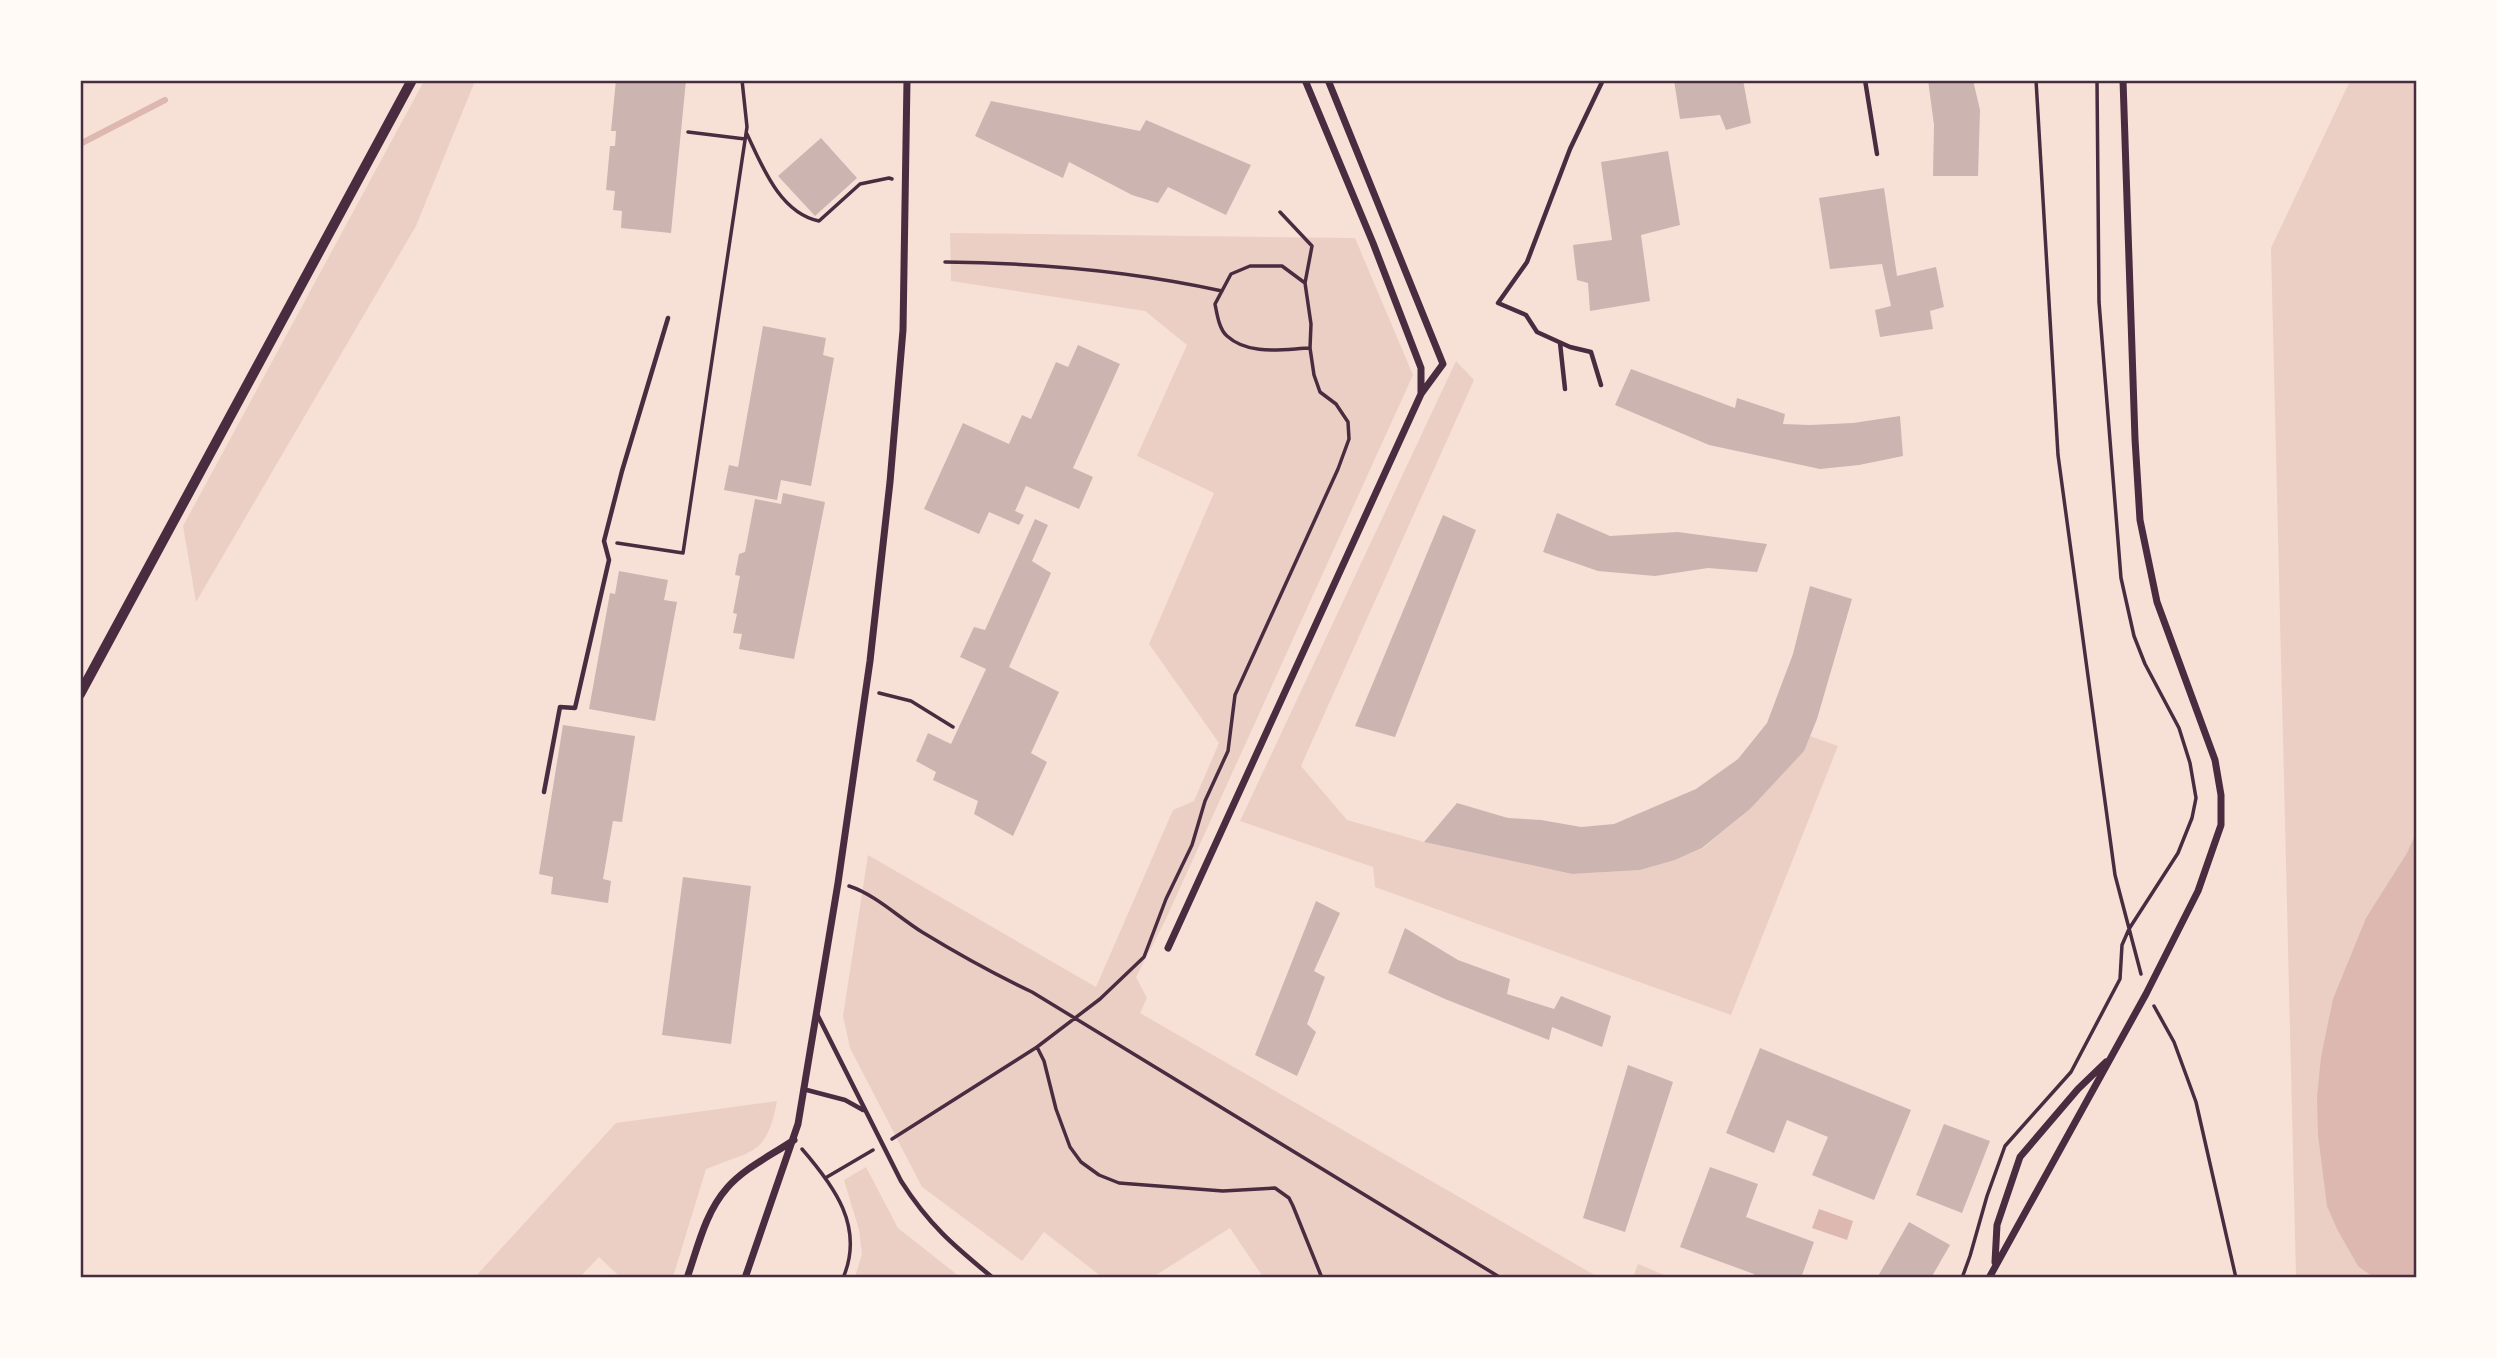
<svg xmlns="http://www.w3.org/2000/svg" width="2497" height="1358" viewBox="0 0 2497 1358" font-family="'Space Grotesk',sans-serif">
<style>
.green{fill:#ebcfc5}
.water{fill:#dcb8b0}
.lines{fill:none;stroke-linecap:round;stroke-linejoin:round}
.stream{stroke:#dcb8b0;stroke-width:6}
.building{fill:#ccb4b1}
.path{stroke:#4a2c40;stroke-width:3.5}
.service{stroke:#4a2c40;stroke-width:4.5}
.minor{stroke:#4a2c40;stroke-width:7}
.tertiary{stroke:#4a2c40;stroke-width:10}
.neatline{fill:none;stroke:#4a2c40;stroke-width:2.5}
</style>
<rect width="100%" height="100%" fill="#f7e1d7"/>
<!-- green -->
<path class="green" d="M424,81H475L416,226L196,602L183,526Z
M2350,81H2416V1277H2296L2271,248Z
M950,233L1355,238L1413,375L1165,921L1136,977L1147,998L1140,1013L1598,1277H1263L1230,1228L1153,1277H1102L1044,1232L1022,1261L922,1187L850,1048L843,1016L868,855L1096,987L1173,810L1194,801L1219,743L1149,644L1214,493L1137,456L1187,345L1145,311L951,281Z
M1456,361L1474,380L1301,766L1347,820L1424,842L1572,874L1640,870L1675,860L1703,848L1750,809L1810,736L1838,746L1731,1015L1375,887L1373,867L1240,821Z
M777,1101C767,1156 752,1150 706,1169L673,1277H620L599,1257L580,1277H475L616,1123Z
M866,1167L898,1228L960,1277H855L862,1254L859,1230L844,1180Z
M1638,1264L1669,1277H1633Z"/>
<!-- water -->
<path class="water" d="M2416,833V1277H2373L2358,1266L2337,1229L2327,1206L2318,1135L2317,1097L2321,1057L2333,999L2366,918L2407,853Z
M1819,1209L1853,1221L1847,1240L1812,1228Z"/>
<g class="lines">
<!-- stream -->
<path class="stream" d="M80,144L165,100"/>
</g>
<!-- building -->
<path class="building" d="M616,80H686L671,233L621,228L622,211L613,210L615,191L606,190L610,146H615L616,131H611Z
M1674,80H1743L1751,123L1726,130L1720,115L1680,119Z
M1928,80H1973L1980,110L1978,176H1933L1934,125Z
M991,101L1140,131L1146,120L1251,165L1226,215L1168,187L1158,203L1132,195L1069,162L1063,178L975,136Z
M821,138L857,178L815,216L778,176Z
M1668,151L1680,225L1641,235L1650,301L1590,311L1588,283L1577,280L1573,245L1612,240L1601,162Z
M1884,188L1897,276L1936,267L1944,307L1930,311L1933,329L1880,337L1875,310L1891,306L1882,264L1830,269L1819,198Z
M763,326L826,338L823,355L834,358L811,486L781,480L777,500L724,490L729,465L738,467Z
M1078,345L1120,364L1073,468L1093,477L1079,509L1026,486L1015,511L1024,515L1019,525L989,512L979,534L924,509L963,423L1009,444L1022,415L1031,419L1056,362L1068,367Z
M1631,369L1735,408L1737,398L1785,414L1783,424L1810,425L1853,423L1900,416L1903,456L1859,465L1820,469L1709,445L1615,405Z
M783,493L825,502L794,659L739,649L742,634L733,633L737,614L733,613L740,576L735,575L739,554L745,552L755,499L781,504Z
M1557,513L1610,536L1678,532L1767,544L1757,572L1708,568L1655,576L1598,571L1543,552Z
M1443,515L1476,530L1395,737L1355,726Z
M1035,519L1048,525L1032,561L1051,573L1009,667L1059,692L1031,753L1047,762L1013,836L974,814L978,801L933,780L936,772L916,761L928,733L951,744L986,669L960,657L974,627L985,630Z
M619,571L668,580L664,600L677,602L655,721L589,709L610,593L615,594Z
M1810,586L1852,599L1817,719L1804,751L1750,809L1702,848L1675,860L1640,870L1572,874L1424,842L1457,803L1508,818L1541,820L1581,827L1614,824L1696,789L1738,759L1767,723L1793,654Z
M563,725L635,736L622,822L613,821L603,879L611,881L608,903L551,894L553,877L539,874Z
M683,877L751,886L731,1044L662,1035Z
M1316,901L1340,913L1314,971L1325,977L1307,1024L1316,1032L1297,1076L1255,1055Z
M1405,928L1458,960L1510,979L1507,994L1554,1009L1561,996L1611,1016L1602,1047L1552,1027L1549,1040L1445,999L1388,973Z
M1760,1048L1911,1110L1874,1200L1812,1175L1828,1137L1787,1120L1774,1153L1726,1133Z
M1628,1065L1673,1082L1625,1232L1583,1218Z
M1944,1124L1990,1141L1962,1213L1916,1195Z
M1710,1167L1758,1184L1746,1217L1814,1242L1801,1278H1753L1754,1274L1680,1247Z
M1909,1222L1950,1245L1931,1278H1877Z"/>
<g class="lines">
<!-- path -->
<path class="path" d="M2036,80L2058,455L2115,875L2141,974
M688,132L745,139
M747,134C762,166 780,213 819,221L860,184L889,178L892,179
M945,262C1038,263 1131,271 1222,291
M1305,283L1282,266H1250L1231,274L1215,304C1217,314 1219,329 1227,336C1249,356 1283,349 1310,348
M617,543L683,553L747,127L742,80
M879,693L911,701L953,727
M849,886C876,895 898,917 922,932C958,954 994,974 1032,992L1501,1278
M2154,1006L2174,1042L2196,1102L2236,1278
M1037,1047L1044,1061L1056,1109L1070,1147L1081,1162L1099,1175L1119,1183L1223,1191L1275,1188L1289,1198L1293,1206L1322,1278
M892,1139L1037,1047L1100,999L1144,957L1166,899L1192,845L1205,801L1228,751L1235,695L1338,469L1349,439L1348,422L1336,404L1320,392L1314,375L1310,348L1311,324L1305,283L1312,246L1280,212
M802,1149C834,1186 865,1227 843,1278
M827,1177L873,1150
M1962,1278L1970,1256L1987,1196L2005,1146L2071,1072L2120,979L2122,945L2129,929L2178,853L2192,818L2196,798L2190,763L2179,728L2145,664L2134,636L2121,578L2099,302L2097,80"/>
<!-- service -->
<path class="service" d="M1865,80L1877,154
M1560,343L1565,389
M1601,385L1591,352L1570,347L1537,332L1526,315L1498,303L1527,262L1570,149L1603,80
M544,792L560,707L575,708L609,560L604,541L622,471L668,318
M817,1014L901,1181C929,1225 953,1245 993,1278
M803,1089L845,1100L863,1110"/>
<!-- minor -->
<path class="minor" d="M1305,80L1373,243L1421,368V393
M1168,948L1421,394L1443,364L1328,80
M1995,1262L1997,1225L2020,1157L2078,1089L2106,1062
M687,1278C698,1247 705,1213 727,1188C744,1168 772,1155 794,1140
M745,1278L798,1124L838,883L870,661L890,482L903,330L907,80
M1989,1278L2146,994L2198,891L2221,825V795L2215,760L2157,602L2140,520L2135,439L2123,80"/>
<!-- tertiary -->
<path class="tertiary" d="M80,694L412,80"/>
</g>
<!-- border -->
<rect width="2497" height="1358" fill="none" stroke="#fffaf5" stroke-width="164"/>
<rect x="82" y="82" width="2333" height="1194" class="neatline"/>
</svg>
